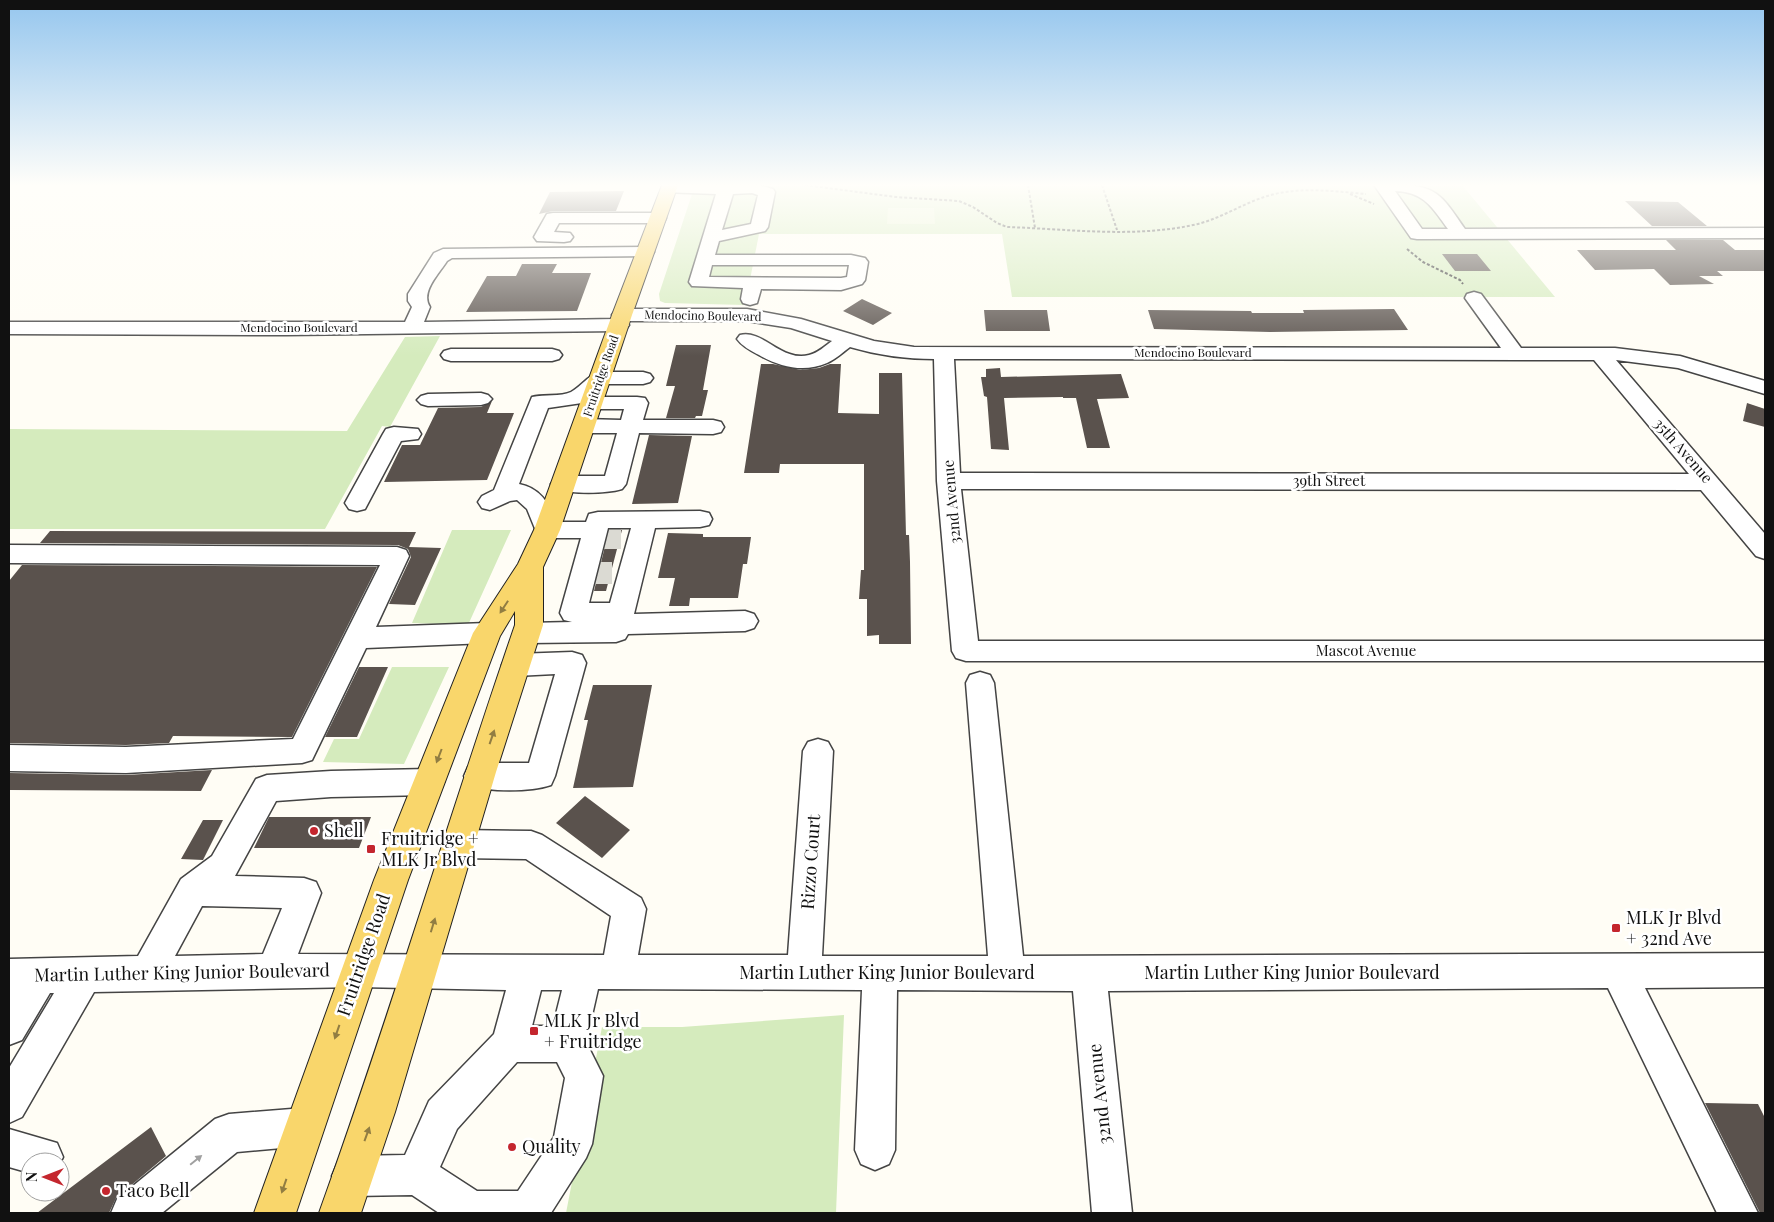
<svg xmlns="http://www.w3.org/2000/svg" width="1774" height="1222" viewBox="0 0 1774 1222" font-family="'Playfair Display',serif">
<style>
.green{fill:#d5ebbd}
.pitch{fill:#e6f2cf}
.building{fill:#5a524d}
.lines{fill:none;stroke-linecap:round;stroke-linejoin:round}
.minor-tunnel{stroke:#dbdad3;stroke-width:22;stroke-dasharray:22 11;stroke-linecap:butt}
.minor-casing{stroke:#444;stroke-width:3}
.major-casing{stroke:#222;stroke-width:2}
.path{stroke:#333;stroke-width:2;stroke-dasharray:3 2;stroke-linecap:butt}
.minor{fill:#fff;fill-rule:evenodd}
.major{fill:#f9d66b;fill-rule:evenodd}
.oneway{fill:#917d42}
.oneway2{fill:#a0a0a0}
.poi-dot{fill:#c4262e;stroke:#fff;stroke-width:2}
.labels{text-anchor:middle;stroke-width:5;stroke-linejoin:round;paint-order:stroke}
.far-street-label{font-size:12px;fill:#111;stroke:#fff}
.street-label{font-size:15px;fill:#111;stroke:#fff}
.near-poi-label{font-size:18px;fill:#111;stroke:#fff;text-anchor:start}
.near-street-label{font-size:18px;fill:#111;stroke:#fff}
</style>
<rect width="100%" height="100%" fill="#fffdf5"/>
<!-- green -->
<path class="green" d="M695,185H1462L1555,297H1012L1002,234H759L745,305L665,303L660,301L659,294Z
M440,336L390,427L382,426L325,529H9V429L347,431L405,337Z
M452,530H511L468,625L412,623Z
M392,667H449L404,764L323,762L334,739H359Z
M844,1015L836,1213H566L602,1027H682Z"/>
<!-- pitch -->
<path class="pitch" d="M888,208H934L935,224H887Z"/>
<!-- building -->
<path class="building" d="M624,191L616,211H553L539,214L550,192Z
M1625,201L1678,202L1707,226H1652Z
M1666,240H1723L1735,250H1765V271H1717L1723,276H1699L1714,284L1670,285L1654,269L1595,270L1577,250H1676Z
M1442,254H1477L1491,271H1455Z
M522,264H557L552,273H591L577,311L466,312L487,276H516Z
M862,299L892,313L873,325L843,311Z
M1394,309L1408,330L1270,332L1154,329L1148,310L1251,311L1252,313H1304L1303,310Z
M984,310H1047L1050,331H986Z
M676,345H711L703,390H708L702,416H696L695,418H666L675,386H666Z
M761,364H773L801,370L819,368L830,364H841L838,413L879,414V373H902L906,535H909L910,562L911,644H879V635L867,636V599H859L861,570H864V464H780L779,473H744Z
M1000,368L1001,377L1121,374L1129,398L1097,399L1110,448H1087L1076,398H1063V397L1004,398L1009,450L991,449L987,397L984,396L981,377H986V369Z
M492,401L487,413H514L487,480L384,482L402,445H420L438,408L481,407Z
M1747,403L1765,409V427L1743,421Z
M649,435L692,436L678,503L632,504Z
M609,530H622L606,591H594Z
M50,531L416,532L409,547L441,548L415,605L389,604L411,557L408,549L398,545L40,543Z
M668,533L703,534V537H751L747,564H743L738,598H690L689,606H669L675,578H658Z
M22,565L377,567L292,737L173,736L169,743L126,745L9,743V581Z
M359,667H388L357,737H325Z
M593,685H652L633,787L573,788L588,720H584Z
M212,770L201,791L9,790V773L126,775Z
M585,796L630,830L602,858L556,823Z
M269,817H371L359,848H254Z
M203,820H223L203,860L181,859Z
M1705,1103L1758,1104L1765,1118V1213H1760Z
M151,1127L166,1156L116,1198L109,1213H37Z"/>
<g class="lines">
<!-- minor-tunnel -->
<path class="minor-tunnel" d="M602,538H621
M591,573H612"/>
<!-- minor casing -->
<g class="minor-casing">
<path id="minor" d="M668,185H758L773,189L775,192L768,227L765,231L719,241L715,255H851L865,258L868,262L865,280L862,284L841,290L761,289L757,303L750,305L743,303L741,299L743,288L692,286L689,282L716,194L663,192L661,189L663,186ZM752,193L758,195L751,224L722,230L733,194ZM712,265H849L847,277L841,278L709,277Z
M1374,185C1383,184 1392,185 1401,185C1439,185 1445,201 1465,229L1765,228V238L1417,239L1411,238ZM1395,191C1424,192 1432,207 1448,229H1422Z
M553,213H658L664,214L666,218L664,222L658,223H559L554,232L570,233L573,237L570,241L564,242L537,241L534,237L547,214Z
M645,247L651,248L654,252L651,256L452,258L447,261C439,274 420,292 430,307L424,322L616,319L612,315L615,311L622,309H747L801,319L874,341L914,347L1501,348L1465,298L1467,294L1474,292L1481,294L1521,348H1615L1680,356L1765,381V394L1678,368L1616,360L1765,534V559L1756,556L1701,490L961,489L978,641H1765V661H966L956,658L952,651L937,481L934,359C906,359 877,355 850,347C843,352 836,359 827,363C804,373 780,367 759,355C751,351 742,346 737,339L740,335C763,329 781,362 809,355C818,353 825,346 832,341L791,328L747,321H625L629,325L626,329L619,331L286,335L9,334V322H405L412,307L408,301V294L434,253L443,249ZM954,359L1594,360L1689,474L960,473Z
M451,349H552L559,351L562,355L559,359L552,361H451L444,359L441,355L444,351Z
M600,372H643L650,374L653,378L650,382L643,384H606L593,397H637L645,398L648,403L643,420H713L721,422L724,427L721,432L713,434L639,433L626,484L622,489C605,494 572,494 555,489L551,484L555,479L563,476H605L617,433H584L576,431L573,426L576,421L584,419L621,420L624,409H592L584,408L582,403L548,408L519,484C540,488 549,503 556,522H586L589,514L598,512L700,511L709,513L712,519L709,525L700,527L655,528L634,614L745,611L754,614L758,621L754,628L745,631L628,634L625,639L616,642L527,643L518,640L514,633L518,626L527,623L572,622L564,620L560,613L581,538H547L538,536L527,509L517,500L510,501L490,510L482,508L478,502L482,496L494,490L532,397C545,394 560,397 571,392C582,386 588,375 600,372ZM608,528H631L610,603H589Z
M481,393L488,395L492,399L488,403L481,405L428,406L421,404L417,400L421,396L428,394Z
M394,427L418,429L421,434L418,439L401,441L365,509L357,511L349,509L345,503L383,434L386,429Z
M9,545L397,547L406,550L409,556L376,627L487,623L496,626L500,633L496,640L487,643L366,648L312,760L302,763L126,773L9,771V745L126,747L293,739L380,565L9,563Z
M572,652L582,655L586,663L555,776L551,785C531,792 488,792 468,785L464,776L468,767L479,763H529L555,674L516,676L506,673L502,665L506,657L516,654Z
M980,672L990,675L994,683L1023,956L1765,953V987L1645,988L1758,1213H1717L1608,988L1108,991L1132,1213H1092L1073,991L897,990L895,1150L889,1164L875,1170L861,1164L855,1150L862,990L598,989L586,1042L603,1076L592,1144L586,1158L551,1213H439L412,1195L352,1196L338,1190L332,1176L338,1162L352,1156L405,1155L429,1101L494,1034L506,990L358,987L94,992L22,1117L9,1123V1068L54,993H50L22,1040L9,1045V959L138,956L181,879L212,856L256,779L267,775L331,771L429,769L440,773L444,782L440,791L429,795L331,797L276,801L235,876L304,878L316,882L321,893L298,954L604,955L611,916L526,859L458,858L447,854L442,844L447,834L458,830L531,831L542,835L641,898L646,909L638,955H788L803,751L808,742L818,739L828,742L833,751L822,956H988L966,683L970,675ZM202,906L282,908L263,954L175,956ZM541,990H562L553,1026H532ZM517,1062H557L565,1078L554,1137L518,1191H477L440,1167L457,1129Z
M304,1108L318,1113L323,1127L318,1141L304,1146L237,1152L162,1213H111L117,1199L215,1119L229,1114Z
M9,1129L57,1143L63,1157L60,1163L30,1162V1173L9,1167Z"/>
</g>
<!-- major casing -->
<g class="major-casing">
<path id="major" d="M662,185H678L632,315L560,530L543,567V625L496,772L395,1112L361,1213H319C389,1019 448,820 515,625V611L500,636L408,880L296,1213H254L374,880L473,633L518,564L534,530L612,315Z"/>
</g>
<!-- path -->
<path class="path" d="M805,185L896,197L959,201L973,207L997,223L1007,227C1068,229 1133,238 1193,225C1218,220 1240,205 1264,197C1297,186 1332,191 1366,194
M1028,185L1035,228
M1102,185L1117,230
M1350,194L1374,204
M1407,249L1423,262L1460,280L1463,284"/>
<!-- minor -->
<use href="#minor" class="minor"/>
<!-- major -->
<use href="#major" class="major"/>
</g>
<!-- one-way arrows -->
<defs><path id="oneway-solid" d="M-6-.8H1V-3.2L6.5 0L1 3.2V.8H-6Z" transform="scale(1.25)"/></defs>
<g class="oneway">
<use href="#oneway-solid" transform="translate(504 607) rotate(123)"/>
<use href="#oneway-solid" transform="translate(492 737) rotate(-71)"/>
<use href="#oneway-solid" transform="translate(439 756) rotate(111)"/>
<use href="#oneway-solid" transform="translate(433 925) rotate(-73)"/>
<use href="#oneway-solid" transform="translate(337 1032) rotate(109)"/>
<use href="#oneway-solid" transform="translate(367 1134) rotate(-70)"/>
<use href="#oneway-solid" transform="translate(284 1186) rotate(109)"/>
</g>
<use class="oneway2" href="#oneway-solid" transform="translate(196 1160) rotate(-39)"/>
<!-- sky -->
<linearGradient id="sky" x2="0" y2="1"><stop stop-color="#95c6ee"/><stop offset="0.52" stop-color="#fffefa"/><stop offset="1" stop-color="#fffefa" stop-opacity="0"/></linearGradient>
<rect width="1774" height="356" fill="url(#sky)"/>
<!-- markers -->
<g class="poi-dot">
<circle cx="314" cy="831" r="5"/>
<rect x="366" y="844" width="10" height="10" rx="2.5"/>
<rect x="1611" y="923" width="10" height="10" rx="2.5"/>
<rect x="529" y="1026" width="10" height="10" rx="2.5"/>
<circle cx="512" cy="1147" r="5"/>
<circle cx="106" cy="1191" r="5"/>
</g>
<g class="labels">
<!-- far-street labels -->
<g class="far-street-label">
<text transform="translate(703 316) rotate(1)" y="4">Mendocino Boulevard</text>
<text x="299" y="332">Mendocino Boulevard</text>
<text x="1193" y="357">Mendocino Boulevard</text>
<text transform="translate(601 376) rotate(-71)" y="4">Fruitridge Road</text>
</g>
<!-- street labels -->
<g class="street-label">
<text transform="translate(1683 451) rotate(49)" y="5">35th Avenue</text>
<text x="1329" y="486">39th Street</text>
<text transform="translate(952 502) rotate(-95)" y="5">32nd Avenue</text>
<text x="1366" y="656">Mascot Avenue</text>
</g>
<!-- near-poi labels -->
<g class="near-poi-label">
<text x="324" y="837">Shell</text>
<text x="381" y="845">Fruitridge +<tspan x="381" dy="21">MLK Jr Blvd</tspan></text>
<text x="1626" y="924">MLK Jr Blvd<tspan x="1626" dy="21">+ 32nd Ave</tspan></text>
<text x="544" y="1027">MLK Jr Blvd<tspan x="544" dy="21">+ Fruitridge</tspan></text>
<text x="522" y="1153">Quality</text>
<text x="116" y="1197">Taco Bell</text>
</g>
<!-- near-street labels -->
<g class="near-street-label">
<text transform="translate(811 862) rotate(-86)" y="6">Rizzo Court</text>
<text transform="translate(364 955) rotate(-71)" y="6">Fruitridge Road</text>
<text transform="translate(182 973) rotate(-1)" y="6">Martin Luther King Junior Boulevard</text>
<text x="887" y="979">Martin Luther King Junior Boulevard</text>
<text x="1292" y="979">Martin Luther King Junior Boulevard</text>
<text transform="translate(1100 1094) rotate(-96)" y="6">32nd Avenue</text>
</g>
</g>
<!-- border -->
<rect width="1774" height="1222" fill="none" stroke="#111111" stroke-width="20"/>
<!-- north arrow -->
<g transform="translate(45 1177) rotate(270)"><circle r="24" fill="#ffffff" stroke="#a0a0a0"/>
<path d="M0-4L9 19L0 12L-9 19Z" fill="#c4262e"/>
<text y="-8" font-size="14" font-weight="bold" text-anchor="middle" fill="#111111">N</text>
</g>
</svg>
